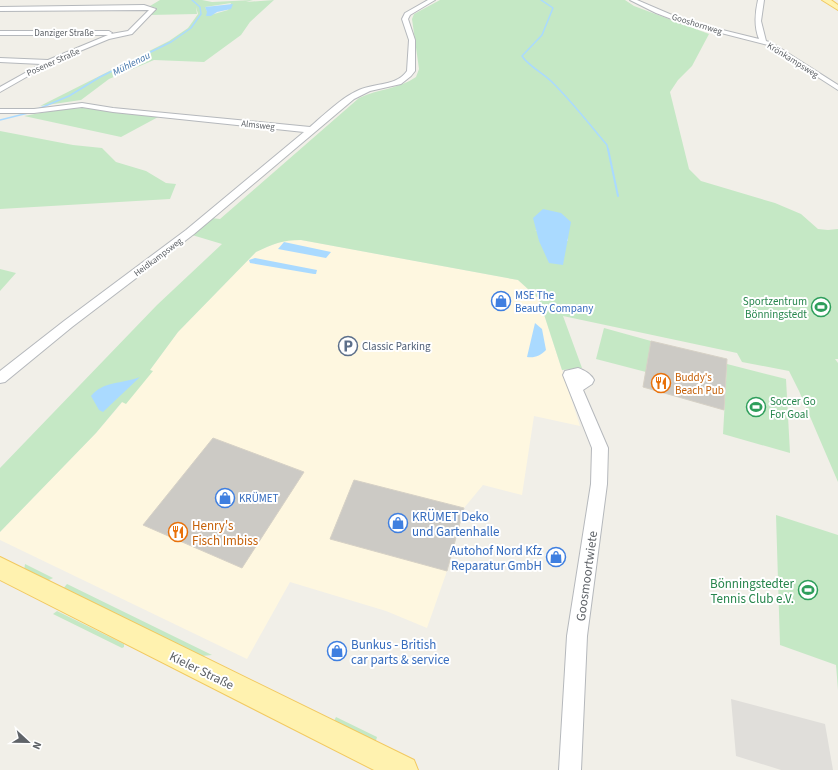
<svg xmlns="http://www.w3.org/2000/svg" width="838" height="770" viewBox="0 0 838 770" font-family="'Source Sans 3',sans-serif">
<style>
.commercial{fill:#fef7e0}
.industrial{fill:#e0deda}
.green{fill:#c5e8c5;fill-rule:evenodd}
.water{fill:#aadaff}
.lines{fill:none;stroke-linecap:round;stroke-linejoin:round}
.stream-far1{stroke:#aadaff;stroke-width:1.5}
.stream{stroke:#aadaff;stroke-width:2}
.building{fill:#cccac5;stroke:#d6d1c6}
.minor-casing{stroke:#b5b8bc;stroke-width:2}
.major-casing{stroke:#f2c960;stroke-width:2}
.minor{fill:#fff;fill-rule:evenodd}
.major{fill:#fff2af;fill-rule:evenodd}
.labels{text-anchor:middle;stroke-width:4;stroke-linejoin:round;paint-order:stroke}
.far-street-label{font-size:9px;fill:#5f6368;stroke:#fff}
.far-water-label{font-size:10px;font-style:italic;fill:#4174aa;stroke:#fff}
.shop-label{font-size:11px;fill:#366cbe;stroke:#fff;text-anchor:start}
.leisure-label{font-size:11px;fill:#27864d;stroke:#fff;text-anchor:end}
.service-label{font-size:11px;fill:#4e5e75;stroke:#fff;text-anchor:start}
.food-label{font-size:11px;fill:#c56008;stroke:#fff;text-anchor:start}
.near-shop-label{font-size:13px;fill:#366cbe;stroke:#fff;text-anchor:start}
.near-food-label{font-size:13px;fill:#c56008;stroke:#fff;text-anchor:start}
.near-street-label{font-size:13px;fill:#5f6368;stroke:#fff}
.near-leisure-label{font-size:13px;fill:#27864d;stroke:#fff;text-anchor:end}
</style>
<rect width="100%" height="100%" fill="#f1efe8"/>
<!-- commercial -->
<path class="commercial" d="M285,240H301L518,280L539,299L580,426L534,416L522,495L483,485L464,508L447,571L427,628L386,611L290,582L247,659L0,540V532L96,433L150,370L178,332L256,252L272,245Z"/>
<!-- industrial -->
<path class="industrial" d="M731,699L825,724L833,770H781L736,756Z"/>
<!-- green -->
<path class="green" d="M160,0H202L212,2L253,0L246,2L274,0L250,22L241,35L204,62L154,60L109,79L81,100L40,106L169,41L188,28L198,14L196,7L197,14L149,15L156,8L150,6ZM231,3L228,10L207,16V11L205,7Z
M440,0H625L634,6L709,34L692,66L678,80L670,92L689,169L701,181L775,203L801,214L818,229L828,230L838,229V359H835L838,363V482L799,391L789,371L742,362L737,353L563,316L582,368L562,370L539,299L518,280L301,240C282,240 273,244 256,252L178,332L150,370L153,371L126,404L122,402L96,433L0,532V468L157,305L222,244L192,235L211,218L220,219L359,98C378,89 399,89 416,77L419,69L412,19L414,14ZM568,228V241L535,230Z
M84,108L160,116L121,137L24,116L62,109Z
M0,131L73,145L102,148L116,162L146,171L166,183L176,184L170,199L0,209Z
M0,269L16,273L0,291Z
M604,328L651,341L646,372L596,359Z
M727,364L786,379L790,453L723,434Z
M776,515L838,535V690L836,665L780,645Z
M25,564L53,578L47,581L24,571Z
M67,584L212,655L202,656L61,591Z
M57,611L124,644V647L122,648L53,614Z
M336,717L377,737L375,744L361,738L334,721Z"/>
<!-- water -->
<path class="water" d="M233,4L231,9L217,12L211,16H206L207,12L205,7Z
M543,209L561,213L571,222L563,265L549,263L539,241L533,218Z
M284,242L331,252L326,258L278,249Z
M255,258L317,270L316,274H314L250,263L249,260Z
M535,323L542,329L546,350C540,356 535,358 527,357Z
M140,377L103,412L99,410L91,396C103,381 122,384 140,377Z"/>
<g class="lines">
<!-- stream-far1 -->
<path class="stream-far1" d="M541,0L553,8L542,35L522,56C528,66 545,74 554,84C573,103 590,125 607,145L608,150
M38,109L69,96L100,77L171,42L191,28L201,14L200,7L192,0
M0,120L28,113"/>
<!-- stream -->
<path class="stream" d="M608,149L618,196"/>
</g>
<!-- building -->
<path class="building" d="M651,341L727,359L724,410L643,387Z
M213,438L304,472L242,568L143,525Z
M354,480L464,508L447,571L330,539Z"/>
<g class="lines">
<!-- minor casing -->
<g class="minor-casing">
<path id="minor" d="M428,0H435L410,15L408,19L415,40V71L411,76L401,84L370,91L354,99L194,234L72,327L5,382L0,383V371L64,321L186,230L304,132L113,112L82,107L34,113H0V109H34L82,103L113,108L310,127C325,114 341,98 359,90C375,83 397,86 407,71L409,40L402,19L405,13Z
M630,0H637L686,21L759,39C754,27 755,13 758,0H764L761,21L766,41L772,43L838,85V90L768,45L682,23L656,13Z
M144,5L156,9L132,34L109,39L51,63L0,92V87L41,64L0,62V58L48,60L108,35H0V31H109L112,33L111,34L128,31L149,10L0,11V7Z
M578,368C584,370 591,374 594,380L592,384L583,390L608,448L607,484L587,636L581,770H559L567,636L591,484L592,448L563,375L565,371Z"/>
</g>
<!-- major casing -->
<g class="major-casing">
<path id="major" d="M822,0H831L838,5V10Z
M0,557L414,760L418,770H374L0,580Z"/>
</g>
<!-- minor -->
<use href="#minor" class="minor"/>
<!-- major -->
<use href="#major" class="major"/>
</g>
<!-- icons -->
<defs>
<g id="shop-ring" transform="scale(1)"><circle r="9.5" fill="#fff" stroke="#3f7fe0" stroke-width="1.5"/><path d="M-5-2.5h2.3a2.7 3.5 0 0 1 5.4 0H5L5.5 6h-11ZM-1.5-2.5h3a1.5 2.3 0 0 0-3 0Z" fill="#3f7fe0"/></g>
<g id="stadium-ring" transform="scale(1)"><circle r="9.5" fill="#fff" stroke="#2e9e5b" stroke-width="1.5"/><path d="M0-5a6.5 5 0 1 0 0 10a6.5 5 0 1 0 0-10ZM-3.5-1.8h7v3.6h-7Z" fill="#2e9e5b"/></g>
<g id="parking-ring" transform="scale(1)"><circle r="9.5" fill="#fff" stroke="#5c6f8a" stroke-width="1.5"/><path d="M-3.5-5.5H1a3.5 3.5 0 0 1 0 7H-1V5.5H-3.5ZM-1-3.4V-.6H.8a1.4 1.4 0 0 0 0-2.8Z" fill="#5c6f8a"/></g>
<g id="restaurant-ring" transform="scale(1)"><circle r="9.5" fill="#fff" stroke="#e8710a" stroke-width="1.5"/><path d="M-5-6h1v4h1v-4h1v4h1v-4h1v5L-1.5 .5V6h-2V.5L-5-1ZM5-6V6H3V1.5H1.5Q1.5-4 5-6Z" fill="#e8710a"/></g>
</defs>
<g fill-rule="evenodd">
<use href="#shop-ring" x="501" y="301"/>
<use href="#stadium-ring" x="821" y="307"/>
<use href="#parking-ring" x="348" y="346"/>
<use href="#restaurant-ring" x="661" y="383"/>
<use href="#stadium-ring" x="756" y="407"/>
<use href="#shop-ring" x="225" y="498"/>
<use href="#shop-ring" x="398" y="523"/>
<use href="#restaurant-ring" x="178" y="532"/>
<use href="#shop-ring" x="556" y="557"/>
<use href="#stadium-ring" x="808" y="590"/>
<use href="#shop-ring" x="337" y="651"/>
</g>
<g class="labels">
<!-- far-street labels -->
<g class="far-street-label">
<text transform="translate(697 24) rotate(17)" y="3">Gooshornweg</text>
<text x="64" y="36">Danziger Straße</text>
<text transform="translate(793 60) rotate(32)" y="3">Krönkampsweg</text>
<text transform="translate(53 62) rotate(-24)" y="3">Posener Straße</text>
<text transform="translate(258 125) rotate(6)" y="3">Almsweg</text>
<text transform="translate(158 257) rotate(-37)" y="3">Heidkampsweg</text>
</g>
<!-- far-water labels -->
<g class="far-water-label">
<text transform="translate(131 63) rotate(-27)" y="4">Mühlenau</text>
</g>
<!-- shop labels -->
<g class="shop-label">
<text x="515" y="299">MSE The<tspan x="515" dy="13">Beauty Company</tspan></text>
<text x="239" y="502">KRÜMET</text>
</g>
<!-- leisure labels -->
<g class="leisure-label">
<text x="807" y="305">Sportzentrum<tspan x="807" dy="13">Bönningstedt</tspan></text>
<text x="770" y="405" text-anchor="start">Soccer Go<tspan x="770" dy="13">For Goal</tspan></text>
</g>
<!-- service labels -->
<g class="service-label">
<text x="362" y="350">Classic Parking</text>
</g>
<!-- food labels -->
<g class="food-label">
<text x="675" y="381">Buddy's<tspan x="675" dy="13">Beach Pub</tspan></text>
</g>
<!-- near-shop labels -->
<g class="near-shop-label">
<text x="412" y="521">KRÜMET Deko<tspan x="412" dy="15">und Gartenhalle</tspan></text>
<text x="542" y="555" text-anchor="end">Autohof Nord Kfz<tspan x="542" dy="15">Reparatur GmbH</tspan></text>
<text x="351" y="649">Bunkus - British<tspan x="351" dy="15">car parts &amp; service</tspan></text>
</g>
<!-- near-food labels -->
<g class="near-food-label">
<text x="192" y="530">Henry's<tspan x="192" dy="15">Fisch Imbiss</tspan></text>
</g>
<!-- near-street labels -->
<g class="near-street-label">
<text transform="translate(586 576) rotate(-82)" y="5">Goosmoortwiete</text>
<text transform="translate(202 670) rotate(26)" y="5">Kieler Straße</text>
</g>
<!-- near-leisure labels -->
<g class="near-leisure-label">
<text x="794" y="588">Bönningstedter<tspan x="794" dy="15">Tennis Club e.V.</tspan></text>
</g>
</g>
<!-- north arrow -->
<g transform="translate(28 742) rotate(112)" stroke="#ffffff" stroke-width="3" paint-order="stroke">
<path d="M0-3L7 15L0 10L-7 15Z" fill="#5f6368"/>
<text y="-6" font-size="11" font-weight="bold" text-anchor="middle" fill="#5f6368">N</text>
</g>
</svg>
